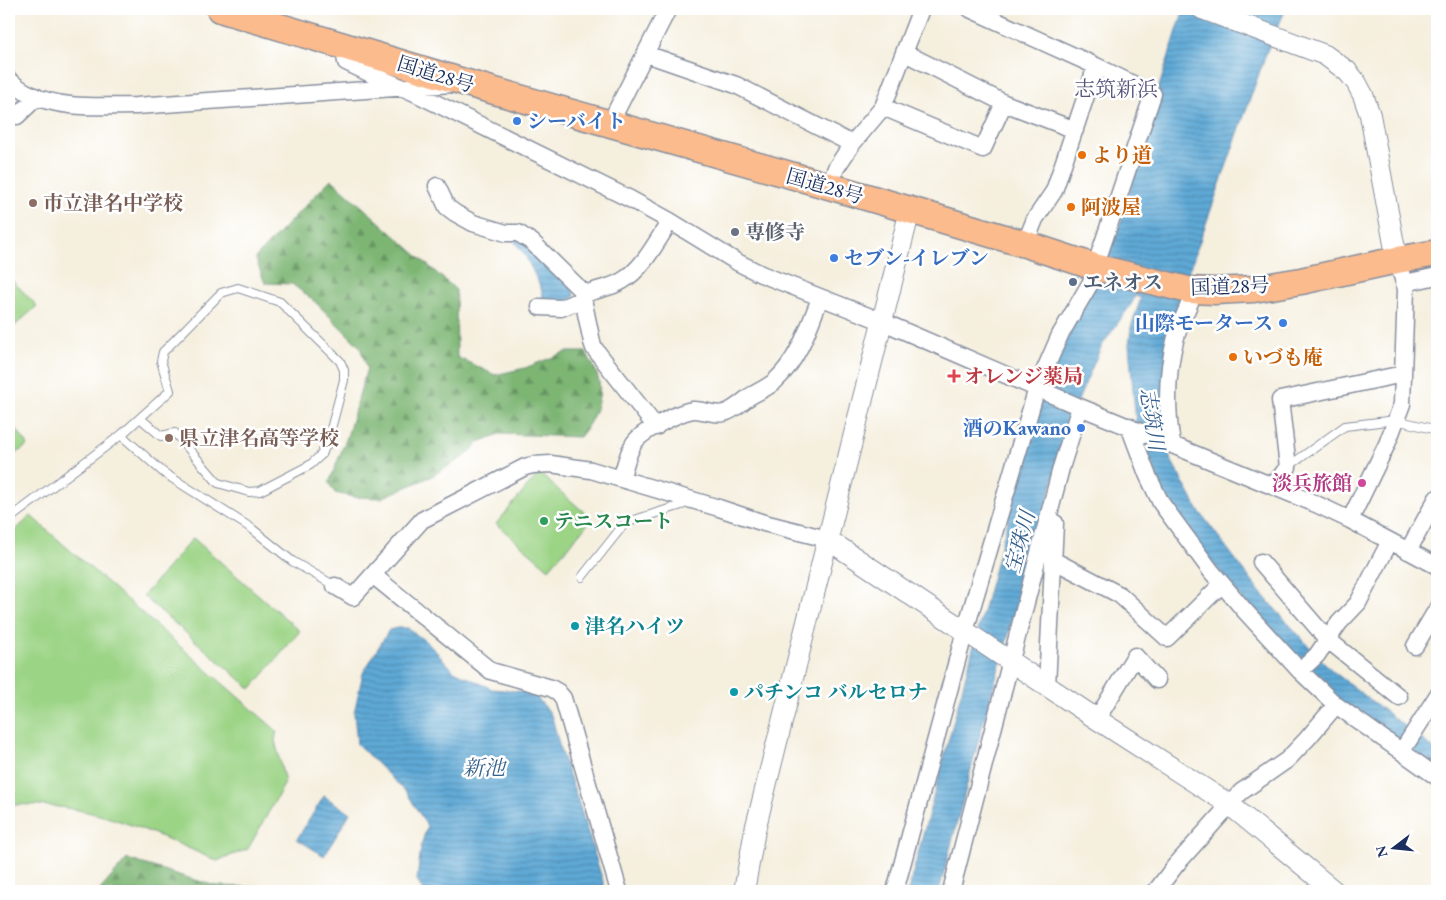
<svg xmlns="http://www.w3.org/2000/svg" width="1446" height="900" viewBox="0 0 1446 900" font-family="'EB Garamond','Noto Serif JP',serif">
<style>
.forest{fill:url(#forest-firs);stroke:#4c7268}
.garden{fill:#9cd486;stroke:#5c8272}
.water{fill:url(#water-rules);stroke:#3c6c9a}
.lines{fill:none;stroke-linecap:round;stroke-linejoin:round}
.service-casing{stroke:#888f9e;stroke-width:10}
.minor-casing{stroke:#888f9e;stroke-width:19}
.tertiary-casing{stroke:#888f9e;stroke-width:22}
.trunk-casing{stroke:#888f9e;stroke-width:29}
.service{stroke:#fff;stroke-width:8}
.minor{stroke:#fff;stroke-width:16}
.tertiary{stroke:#fff;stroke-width:20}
.trunk{stroke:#fbbb8d;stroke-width:26}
.shop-dot{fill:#3f7fe0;stroke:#fff;stroke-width:2}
.food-dot{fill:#e8710a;stroke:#fff;stroke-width:2}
.education-dot{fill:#8d6e63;stroke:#fff;stroke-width:2}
.worship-dot{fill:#6b7280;stroke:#fff;stroke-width:2}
.service-dot{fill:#5c6f8a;stroke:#fff;stroke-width:2}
.health-dot{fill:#e0444e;stroke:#fff;stroke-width:2}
.hotel-dot{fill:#d1479c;stroke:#fff;stroke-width:2}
.leisure-dot{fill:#2e9e5b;stroke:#fff;stroke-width:2}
.culture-dot{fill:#0f9aa8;stroke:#fff;stroke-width:2}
.labels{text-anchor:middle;stroke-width:5;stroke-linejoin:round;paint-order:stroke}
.street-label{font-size:20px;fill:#1b2f5e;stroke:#fff}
.shop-label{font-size:20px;font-weight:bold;fill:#366cbe;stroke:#fff;text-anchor:start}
.food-label{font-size:20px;font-weight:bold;fill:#c56008;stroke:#fff;text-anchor:start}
.education-label{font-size:20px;font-weight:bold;fill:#785e54;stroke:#fff;text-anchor:start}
.worship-label{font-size:20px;font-weight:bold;fill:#5b616d;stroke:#fff;text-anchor:start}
.service-label{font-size:20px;font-weight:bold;fill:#4e5e75;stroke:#fff;text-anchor:start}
.health-label{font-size:20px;font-weight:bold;fill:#be3a42;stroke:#fff;text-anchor:start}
.hotel-label{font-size:20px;font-weight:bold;fill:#b23c85;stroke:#fff;text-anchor:end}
.leisure-label{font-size:20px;font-weight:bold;fill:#27864d;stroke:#fff;text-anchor:start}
.culture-label{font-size:20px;font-weight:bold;fill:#0d838f;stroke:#fff;text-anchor:start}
.neighbourhood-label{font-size:21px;fill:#56537c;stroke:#fff}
.water-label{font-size:21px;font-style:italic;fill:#36608e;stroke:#fff}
</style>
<defs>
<pattern id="forest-firs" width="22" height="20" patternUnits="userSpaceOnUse" patternTransform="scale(1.25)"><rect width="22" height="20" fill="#7db673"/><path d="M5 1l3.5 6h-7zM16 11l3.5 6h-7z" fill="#669462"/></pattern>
<pattern id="water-rules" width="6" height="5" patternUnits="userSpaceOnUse" patternTransform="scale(1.25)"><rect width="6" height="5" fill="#5ea9d6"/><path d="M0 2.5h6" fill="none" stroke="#4d8ab1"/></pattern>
</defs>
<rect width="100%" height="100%" fill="#fff"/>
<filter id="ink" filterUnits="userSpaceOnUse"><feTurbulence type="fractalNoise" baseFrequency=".02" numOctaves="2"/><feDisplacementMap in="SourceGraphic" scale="10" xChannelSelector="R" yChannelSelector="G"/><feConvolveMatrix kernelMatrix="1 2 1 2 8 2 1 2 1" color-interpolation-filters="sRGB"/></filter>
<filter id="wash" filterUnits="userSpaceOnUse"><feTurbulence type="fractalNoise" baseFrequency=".0096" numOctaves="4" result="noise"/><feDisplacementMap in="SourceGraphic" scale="20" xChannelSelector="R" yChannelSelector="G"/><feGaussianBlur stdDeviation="1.12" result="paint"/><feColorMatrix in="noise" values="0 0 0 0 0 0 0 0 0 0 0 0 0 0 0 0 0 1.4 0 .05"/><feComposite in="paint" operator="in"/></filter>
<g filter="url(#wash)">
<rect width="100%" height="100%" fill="#f5efde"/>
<!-- forest -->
<path class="forest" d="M331,179L456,290L457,357L495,375L525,368L566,352H586C591,361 597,371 599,382C602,401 592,422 580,437L499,434L479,442L467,455L430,477L381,498L353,497L335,493L329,483L347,437L367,368L360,347L314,301L292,284L265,283L255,258Z
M127,859L215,886L327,889L333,891H99Z"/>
<!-- garden -->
<path class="garden" d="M9,277L37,306L9,331Z
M9,419L28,445L9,459Z
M539,473L592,519L549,569L496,524Z
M31,516L277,731L275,740L285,783L248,849L217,861C148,830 86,801 9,805V536Z
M193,538L300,631L251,689L143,596Z"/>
<!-- water -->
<path class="water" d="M1184,9H1286L1267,51L1190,269L1180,307L1164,434L1168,454L1197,508L1260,592L1315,653L1334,672L1437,751V773L1337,701L1283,649L1170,511L1136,423L1129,345L1131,327L1141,298L1135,296L1132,303L1101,347L1073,412L985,716L939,891H908L982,615L1046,382L1061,342L1094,285L1122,219L1156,96Z
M516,237L569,282L575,296L568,302L544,301L541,288L526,257L512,238Z
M397,628H408L429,644L454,671L492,689L527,692L534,695L548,710L552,717L561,752L576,794L606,891H423L417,880L421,846L427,826L407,793L357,744L354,713L363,673L389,630Z
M324,796L350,813L324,856L297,839Z"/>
</g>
<g filter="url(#ink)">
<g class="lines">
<!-- service casing -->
<g class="service-casing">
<path id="service" d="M121,435L164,473L251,528L292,561L335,586
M1289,466L1345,426L1396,420L1437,430
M9,519L121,435L170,391L161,361L163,352L221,293L238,288L280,302L340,361L344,370V380L327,444L321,455L310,465L260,491L249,492L218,483L175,433L161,436L140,418
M582,577L625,523L691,502"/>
</g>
<!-- minor casing -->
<g class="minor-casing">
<path id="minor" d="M343,46L346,62L377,77L413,92L630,199L670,221L737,262L761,274L881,321L1080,407L1316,504L1350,520L1437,566
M905,53L1004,103L1075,130
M646,54L736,85L852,144
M9,80C15,85 21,90 28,93C58,110 103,106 136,106L452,84
M883,107L983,149L1004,103
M17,116L37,97
M609,125L668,9
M437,186L447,207L455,213L473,223L506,233H518L532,242L585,294C597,289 611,288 622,281C643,269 657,241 670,221
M829,186L836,168L852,144L883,107L921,9
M1025,244L1035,219L1054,191L1096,66
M1405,283L1437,276
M585,294L583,299L592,342L594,348L656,427
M540,307L561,308L583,299
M1129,426L1147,474L1161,503L1211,571L1245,611L1300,671L1336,705L1437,777
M1172,444C1166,408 1166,373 1176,337C1181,321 1189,306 1195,290
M621,479C625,467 627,454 634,443C642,431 679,412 693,410C703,409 714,416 724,413C733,411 742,402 749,397C757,392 769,387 775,381C799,359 809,327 820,298
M1273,486L1288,467L1280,400L1403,374
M1350,520L1387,444L1402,404L1406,289L1397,260
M1408,551L1437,498
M1053,560L1120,595L1167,638L1222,584
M1261,562L1327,639L1399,697
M374,576L491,671L551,688L558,692L563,698L619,891
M335,586L353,597L422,520L525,467L533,465L551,464L591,470L719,508L764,523L827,539
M1415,646L1437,609
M1300,671L1317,655L1339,623L1358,603L1390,541
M1047,686L1055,523
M1097,719L1135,656L1157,680
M1402,751L1437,696
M895,891L965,631L1037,388L1060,335L1091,282L1095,267L1153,94L1096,66L970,9
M951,891L1061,468L1080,407
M1156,891L1175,866L1241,792L1287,760L1307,739L1336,705"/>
</g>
<!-- tertiary casing -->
<g class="tertiary-casing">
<path id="tertiary" d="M1202,9L1325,55L1347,71L1356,82L1363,95L1370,115L1397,260
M827,539L1095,718L1230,805L1334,891
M744,891L755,830L910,210"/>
</g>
<!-- trunk casing -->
<g class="trunk-casing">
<path id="trunk" d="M220,9L477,86L829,186L1025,244L1095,267L1188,290L1215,291L1254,289L1301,281L1397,260L1437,253"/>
</g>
<!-- service -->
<use href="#service" class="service"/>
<!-- minor -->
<use href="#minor" class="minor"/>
<!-- tertiary -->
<use href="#tertiary" class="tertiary"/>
<!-- trunk -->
<use href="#trunk" class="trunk"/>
</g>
</g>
<!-- markers -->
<g class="shop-dot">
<circle cx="517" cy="121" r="5"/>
<circle cx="834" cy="258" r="5"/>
<circle cx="1283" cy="323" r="5"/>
<circle cx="1081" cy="428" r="5"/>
</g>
<g class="food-dot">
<circle cx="1082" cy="155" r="5"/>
<circle cx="1071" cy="207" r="5"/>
<circle cx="1233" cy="357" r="5"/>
</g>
<g class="education-dot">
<circle cx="33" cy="203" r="5"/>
<circle cx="169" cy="438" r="5"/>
</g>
<circle class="worship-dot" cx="735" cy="232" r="5"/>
<circle class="service-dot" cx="1073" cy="282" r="5"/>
<path class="health-dot" d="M951.5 368.5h5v5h5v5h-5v5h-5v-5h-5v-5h5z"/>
<circle class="hotel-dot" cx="1362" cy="483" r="5"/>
<circle class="leisure-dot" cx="544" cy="521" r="5"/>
<g class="culture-dot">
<circle cx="575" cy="626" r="5"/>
<circle cx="734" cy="692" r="5"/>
</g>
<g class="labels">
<!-- street labels -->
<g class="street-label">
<text transform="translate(436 74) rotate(17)" y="7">国道28号</text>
<text transform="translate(825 186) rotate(16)" y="7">国道28号</text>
<text transform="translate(1230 286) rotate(-2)" y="7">国道28号</text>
</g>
<!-- shop labels -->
<g class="shop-label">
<text x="527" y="128">シーバイト</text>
<text x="844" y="265">セブン-イレブン</text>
<text x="1273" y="330" text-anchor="end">山際モータース</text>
<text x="1071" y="435" text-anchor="end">酒のKawano</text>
</g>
<!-- food labels -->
<g class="food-label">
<text x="1092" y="162">より道</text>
<text x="1081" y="214">阿波屋</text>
<text x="1243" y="364">いづも庵</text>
</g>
<!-- education labels -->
<g class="education-label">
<text x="43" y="210">市立津名中学校</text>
<text x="179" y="445">県立津名高等学校</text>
</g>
<!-- worship labels -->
<g class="worship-label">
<text x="745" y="239">専修寺</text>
</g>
<!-- service labels -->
<g class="service-label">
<text x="1083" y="289">エネオス</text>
</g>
<!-- health labels -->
<g class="health-label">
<text x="964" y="383">オレンジ薬局</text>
</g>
<!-- hotel labels -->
<g class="hotel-label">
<text x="1352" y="490">淡兵旅館</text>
</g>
<!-- leisure labels -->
<g class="leisure-label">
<text x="554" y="528">テニスコート</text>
</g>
<!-- culture labels -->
<g class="culture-label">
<text x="585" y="633">津名ハイツ</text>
<text x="744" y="699">パチンコ バルセロナ</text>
</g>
<!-- neighbourhood labels -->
<g class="neighbourhood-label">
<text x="1116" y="96">志筑新浜</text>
</g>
<!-- water labels -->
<g class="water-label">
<text transform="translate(1152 419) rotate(81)" y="7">志筑川</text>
<text transform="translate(1020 542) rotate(-75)" y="7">宝珠川</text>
<text x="484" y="775">新池</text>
</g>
</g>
<!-- margin -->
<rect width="1446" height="900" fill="none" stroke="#fff" stroke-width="30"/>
<!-- north arrow -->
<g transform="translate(1394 848) rotate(254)" stroke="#ffffff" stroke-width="4" paint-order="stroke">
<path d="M0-4L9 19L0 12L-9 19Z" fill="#1b2f5e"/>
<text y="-8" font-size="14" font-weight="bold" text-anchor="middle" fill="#1b2f5e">N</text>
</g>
</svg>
